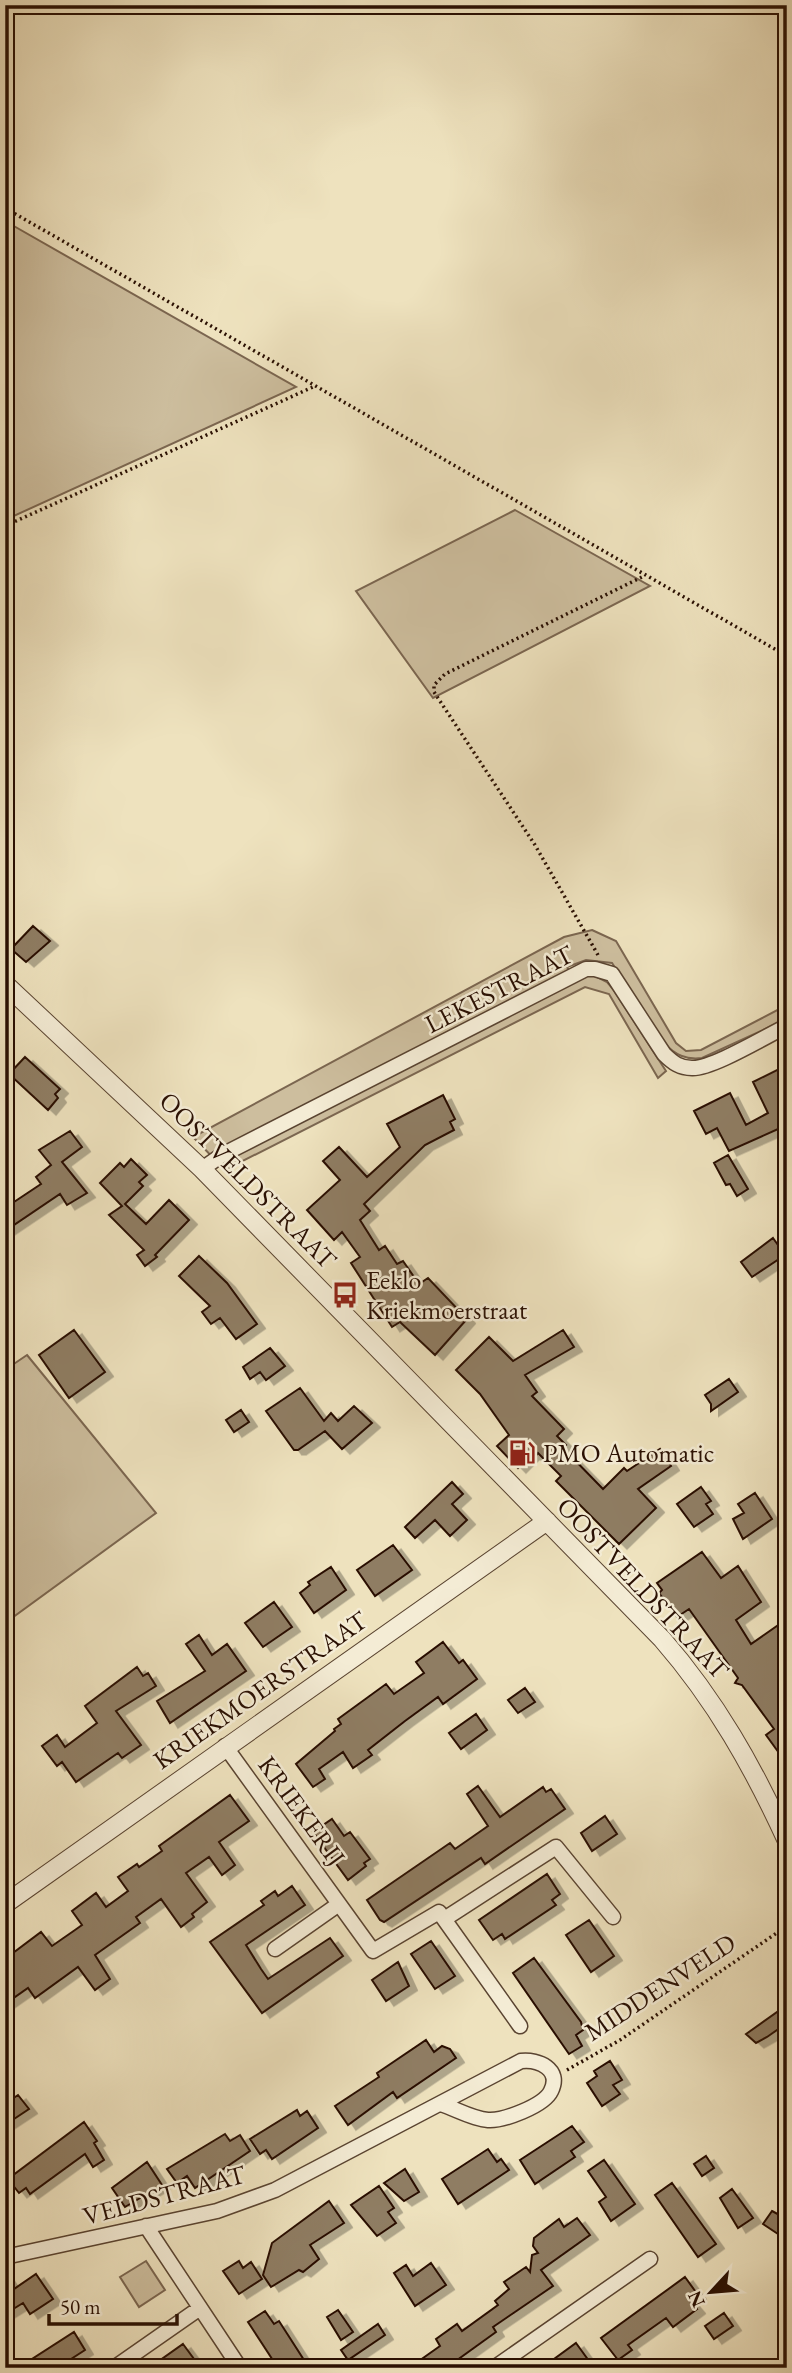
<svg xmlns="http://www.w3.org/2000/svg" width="792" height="2373" viewBox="0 0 792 2373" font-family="'EB Garamond',serif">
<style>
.green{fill:#cdbe9e;stroke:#7b6650;stroke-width:2}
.building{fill:#8f7d64;stroke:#290f02;stroke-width:2;filter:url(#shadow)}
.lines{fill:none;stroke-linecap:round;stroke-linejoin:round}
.minor-casing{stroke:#5a4431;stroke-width:17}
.tertiary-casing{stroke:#5a4431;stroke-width:20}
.path{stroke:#290f02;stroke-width:3.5;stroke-dasharray:2 3.5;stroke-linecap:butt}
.minor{stroke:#f4ecd5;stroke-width:14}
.tertiary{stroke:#f4ecd5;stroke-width:18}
.labels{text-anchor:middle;stroke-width:5;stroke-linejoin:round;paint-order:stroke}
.street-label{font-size:26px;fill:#290f02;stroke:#f4ecd5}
.poi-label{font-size:26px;fill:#290f02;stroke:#f4ecd5;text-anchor:start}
</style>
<defs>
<filter id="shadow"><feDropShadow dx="8" dy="4.5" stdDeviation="0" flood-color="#0004"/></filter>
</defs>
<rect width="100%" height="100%" fill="#eee2be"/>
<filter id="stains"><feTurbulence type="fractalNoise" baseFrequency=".00286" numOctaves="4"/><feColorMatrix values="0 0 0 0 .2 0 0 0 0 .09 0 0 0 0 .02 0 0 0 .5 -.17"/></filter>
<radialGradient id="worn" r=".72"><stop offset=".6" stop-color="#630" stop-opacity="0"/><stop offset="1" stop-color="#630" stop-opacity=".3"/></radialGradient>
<!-- green -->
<path class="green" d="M5,221L296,387L5,520Z
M515,510L650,586L433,698L356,591Z
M592,930L616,941L676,1043L686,1051L701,1050L787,1005V1019L702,1058C686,1060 675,1055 664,1043L612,963L586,960L567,967L574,979L591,974L607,982L613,989L666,1071L658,1078L609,994L585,987L225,1170L193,1137L564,937Z
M27,1355L156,1513L5,1623V1370Z
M146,2261L165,2290L139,2307L120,2277Z"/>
<!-- building -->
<path class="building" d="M33,926L50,941L26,962L11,949Z
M25,1057L60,1089L55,1094L58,1098L48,1110L9,1074Z
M787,1065V1125L729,1151L717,1128L706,1134L694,1111L730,1093L746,1125L768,1113L753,1082Z
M443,1095L455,1119L450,1122L454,1130L425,1145L364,1204L370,1211L360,1220L379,1250L385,1246L397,1264L403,1261L419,1284L428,1278L467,1319L435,1355L400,1322L392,1327L351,1263L360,1257L342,1232L334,1240L307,1210L340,1180L323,1161L339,1147L367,1177L400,1147L387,1124Z
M70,1131L82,1147L62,1162L87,1193L67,1205L60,1194L5,1231V1208L41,1184L36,1177L51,1165L39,1150Z
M728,1155L748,1189L737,1196L730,1184L726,1185L714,1163Z
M131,1159L147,1175L139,1182L143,1186L125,1204L146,1224L169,1200L189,1220L155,1255L157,1257L145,1266L137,1255L144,1250L109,1215L122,1206L100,1183L120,1163L124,1167Z
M773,1238L785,1255L752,1277L741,1262Z
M199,1256L227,1283L257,1324L236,1339L220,1318L211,1324L202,1312L210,1306L179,1276Z
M74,1330L105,1372L69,1398L39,1355Z
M563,1330L574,1347L525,1375L537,1392L532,1396L564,1429L557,1436L566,1445L563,1448L603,1489L624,1468L627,1471L660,1449L671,1466L638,1489L656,1508L619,1544L556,1481L561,1476L538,1453L535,1457L532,1454L518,1468L497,1446L509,1435L480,1394L456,1370L489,1337L513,1361Z
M270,1348L285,1366L266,1380L260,1372L250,1379L243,1367Z
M729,1379L738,1392L711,1411V1404L705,1395Z
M300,1388L324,1421L331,1413L338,1421L354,1406L372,1423L342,1449L325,1431L298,1450H294L266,1411Z
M241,1410L249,1422L234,1432L226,1420Z
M452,1482L463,1494L452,1504L467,1520L450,1536L435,1520L415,1538L405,1527Z
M701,1487L711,1501L706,1504L713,1514L694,1527L677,1504Z
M755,1493L772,1519L743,1539L733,1519L744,1513L738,1504Z
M393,1545L412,1570L375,1596L357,1570Z
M702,1552L721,1578L738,1566L761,1602L736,1620L751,1644L787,1619V1764L766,1735L774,1729L742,1685L735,1683L738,1678L689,1609L677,1617L659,1593L662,1590L657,1583Z
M331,1567L346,1590L314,1613L300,1593L310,1585L308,1582Z
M274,1602L292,1627L263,1647L245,1623Z
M199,1635L212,1655L227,1644L246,1671L170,1723L157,1701L205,1671L186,1644Z
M443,1642L459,1663L463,1660L477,1679L443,1704L438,1697L405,1721L368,1750L372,1755L353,1768L343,1752L319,1769L325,1779L313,1787L296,1764L335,1731L334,1729L341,1724L338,1719L386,1684L394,1694L424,1673L416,1662Z
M137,1667L143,1676L148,1673L156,1686L116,1711L141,1745L122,1758L118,1753L76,1782L62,1762L57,1766L42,1746L57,1735L65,1747L97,1723L85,1706Z
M525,1688L535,1702L518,1713L508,1700Z
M476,1714L487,1730L461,1749L449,1733Z
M478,1786L500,1817L543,1787L546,1792L551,1789L565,1809L485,1864L481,1858L384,1922L380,1920L367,1900L450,1843L455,1849L488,1826L467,1794Z
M230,1795L249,1821L219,1842L235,1865L222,1875L209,1857L186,1873L207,1902L192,1914L194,1917L181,1927L161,1899L136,1917L140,1923L95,1955L110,1979L95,1990L78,1967L35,1998L28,1988L5,2004V1959L41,1932L52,1946L75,1930L82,1925L72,1911L96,1893L106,1907L128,1891L118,1877L137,1864L139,1867L162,1851L159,1846Z
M605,1816L617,1834L592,1851L581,1833Z
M332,1819L344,1836L350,1832L370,1859L364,1863L366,1866L348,1880L313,1832Z
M547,1874L560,1894L552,1900L556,1905L505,1939L502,1934L493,1940L479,1920Z
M292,1886L305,1905L246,1945L261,1969L268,1979L330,1938L343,1956L262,2013L210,1942L264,1905L261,1901L275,1891L278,1896Z
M589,1920L614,1956L591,1972L566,1935Z
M431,1941L455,1976L435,1989L411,1954Z
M534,1958L581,2022L583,2030L576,2035L582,2046L569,2054L513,1973Z
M398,1962L409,1986L386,2001L372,1980Z
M787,2005V2023L767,2037L756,2043L746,2034Z
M426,2040L434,2052L442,2046L450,2049L456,2058L397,2098L393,2092L348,2125L335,2106L379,2077L377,2073Z
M610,2061L622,2080L613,2085L620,2094L602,2106L587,2083L597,2076L594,2071Z
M18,2095L29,2109L5,2125V2104Z
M297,2110L300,2116L307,2111L318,2128L272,2159L266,2150L260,2154L250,2139Z
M84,2122L97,2141L94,2143L104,2160L93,2167L85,2154L30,2194L26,2188L19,2193L8,2179Z
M572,2126L584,2142L571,2151L575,2157L535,2184L520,2160Z
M225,2134L230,2141L240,2135L250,2151L195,2188L187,2176L177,2183L167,2169Z
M488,2149L497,2162L501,2159L509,2170L458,2204L442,2179Z
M706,2156L714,2168L702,2176L694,2164Z
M604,2160L635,2204L611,2221L599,2202L606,2197L588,2171Z
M147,2162L162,2185L125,2207L112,2188Z
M405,2169L419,2192L404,2201L384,2183Z
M672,2183L716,2244L698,2257L655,2195Z
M379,2186L394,2208L388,2212L396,2223L377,2236L351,2205Z
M732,2189L753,2218L738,2228L720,2198Z
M329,2201L344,2223L310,2245L319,2259L303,2272L299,2270L271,2287L263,2275L272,2243Z
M772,2211L787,2219V2240L763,2224Z
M577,2218L590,2235L541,2270L553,2286L493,2327L496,2332L446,2368H409L440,2346L436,2339L457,2324L462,2331L498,2305L495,2301L509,2289L504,2282L526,2267L530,2272L532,2255L538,2253L533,2246L534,2238L559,2219L564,2227Z
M239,2261L243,2268L251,2262L262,2279L239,2294L223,2271Z
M431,2263L446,2285L415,2306L394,2273L406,2265L413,2276Z
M36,2274L53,2299L30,2314L23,2303L5,2314V2275L14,2289Z
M685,2277L698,2295L690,2301L697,2309L673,2327L666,2318L628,2345L632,2350L618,2360L601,2338Z
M338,2310L353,2332L341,2340L327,2317Z
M265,2311L274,2324L279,2321L304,2360L292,2368H278L248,2322Z
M724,2313L733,2326L714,2339L705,2326Z
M378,2324L385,2335L348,2360L341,2350Z
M74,2332L85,2350L57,2368H18Z
M576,2343L589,2361L579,2368H560L554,2359Z
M183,2344L194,2359L181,2368H149Z"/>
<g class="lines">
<!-- minor casing -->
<g class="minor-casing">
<path id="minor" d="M202,1169L222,1155L586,969H595L612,974L664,1054C673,1063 680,1068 692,1068C712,1069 766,1036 787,1026
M225,1746L373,1951L439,1912L520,2026
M446,1918L556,1847L613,1917
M275,1949L339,1904
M146,2226L240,2368
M5,2257L217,2211L275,2190L521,2061C538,2059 562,2069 551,2091C544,2106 503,2121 488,2120C473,2119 456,2109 441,2104
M114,2368L200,2308
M494,2368L650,2259"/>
</g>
<!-- tertiary casing -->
<g class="tertiary-casing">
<path id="tertiary" d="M5,984L202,1169L662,1639C716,1701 753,1767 787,1841
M5,1904L547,1521"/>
</g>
<!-- path -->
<path class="path" d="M5,208L787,656
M5,526L313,387
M598,955L535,845L434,692V685L445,674L644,576
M567,2070L620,2040L787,1926"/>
<!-- minor -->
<use href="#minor" class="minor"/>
<!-- tertiary -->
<use href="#tertiary" class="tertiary"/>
</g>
<!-- icons -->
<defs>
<g id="bus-bare" transform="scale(2.1)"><path d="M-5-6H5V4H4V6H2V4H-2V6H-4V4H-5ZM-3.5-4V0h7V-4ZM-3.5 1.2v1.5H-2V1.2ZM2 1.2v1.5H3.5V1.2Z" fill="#8f2418" stroke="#f4ecd5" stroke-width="2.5" paint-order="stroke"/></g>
<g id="fuel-bare" transform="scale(2.1)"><path d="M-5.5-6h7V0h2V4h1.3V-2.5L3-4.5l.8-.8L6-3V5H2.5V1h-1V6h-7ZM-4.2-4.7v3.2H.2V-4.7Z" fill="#8f2418" stroke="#f4ecd5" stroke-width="2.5" paint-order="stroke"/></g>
</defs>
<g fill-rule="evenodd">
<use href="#bus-bare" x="345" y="1295"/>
<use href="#fuel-bare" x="522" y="1453"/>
</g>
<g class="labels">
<!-- street labels -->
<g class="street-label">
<text transform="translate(499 989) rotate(-27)" y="9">LEKESTRAAT</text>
<text transform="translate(248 1180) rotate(45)" y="9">OOSTVELDSTRAAT</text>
<text transform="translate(643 1588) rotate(47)" y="9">OOSTVELDSTRAAT</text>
<text transform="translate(260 1690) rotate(-35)" y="9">KRIEKMOERSTRAAT</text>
<text transform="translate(302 1811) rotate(54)" y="9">KRIEKERIJ</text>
<text transform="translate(660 1987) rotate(-33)" y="9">MIDDENVELD</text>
<text transform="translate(164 2195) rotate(-15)" y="9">VELDSTRAAT</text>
</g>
<!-- poi labels -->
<g class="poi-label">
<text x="366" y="1289">Eeklo<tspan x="366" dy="30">Kriekmoerstraat</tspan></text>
<text x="543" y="1462">PMO Automatic</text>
</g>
</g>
<!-- margin -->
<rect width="792" height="2373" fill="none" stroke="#eee2be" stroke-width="28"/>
<rect x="7" y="7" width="778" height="2359" fill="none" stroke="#290f02" stroke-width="3.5"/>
<rect x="14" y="14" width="764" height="2345" fill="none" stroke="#290f02" stroke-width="2"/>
<!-- north arrow -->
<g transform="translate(711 2292) rotate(244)" stroke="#f4ecd5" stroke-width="5" paint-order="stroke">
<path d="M0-5L12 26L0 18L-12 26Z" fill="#290f02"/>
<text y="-10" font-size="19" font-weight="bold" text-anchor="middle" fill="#290f02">N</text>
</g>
<!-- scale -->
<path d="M49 2314v10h128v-10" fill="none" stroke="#290f02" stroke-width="3.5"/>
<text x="60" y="2314" font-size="21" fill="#290f02" stroke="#f4ecd5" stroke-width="5" paint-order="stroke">50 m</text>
<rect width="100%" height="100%" filter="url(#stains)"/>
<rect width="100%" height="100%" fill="url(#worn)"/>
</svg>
